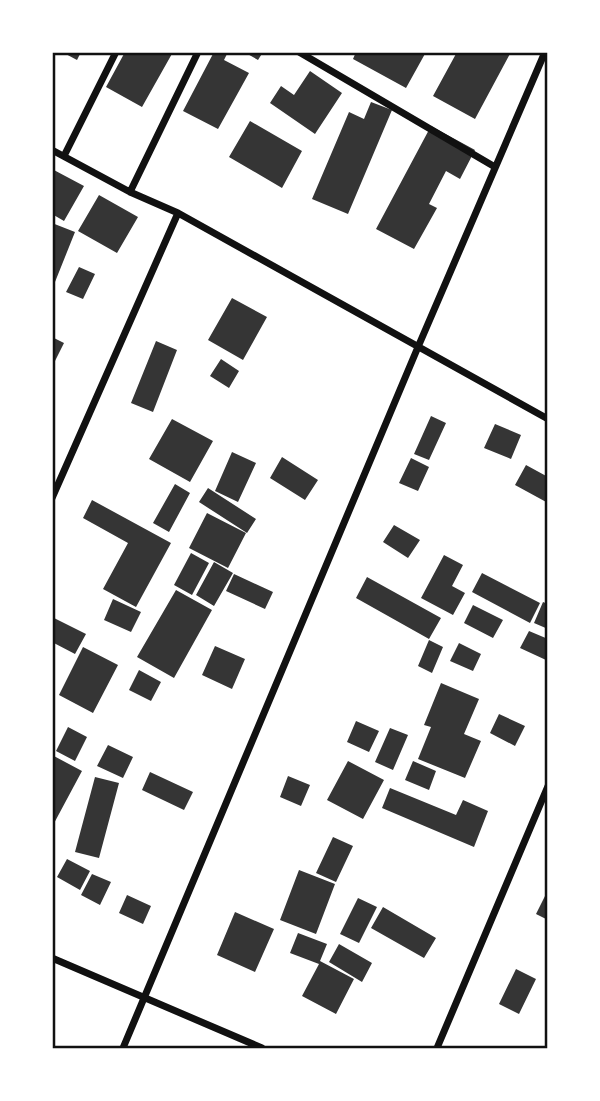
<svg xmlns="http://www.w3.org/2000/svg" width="600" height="1101" viewBox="0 0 600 1101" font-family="'Noto Sans',sans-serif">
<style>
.building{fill:#353535}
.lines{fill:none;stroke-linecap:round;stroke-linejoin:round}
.minor{stroke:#111;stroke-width:7}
.neatline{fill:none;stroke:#111;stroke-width:2.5}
</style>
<rect width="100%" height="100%" fill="#fff"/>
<!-- building -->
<path class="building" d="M62,52H81L77,60Z
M125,52H173L142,107L106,87Z
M214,52H228L224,60L249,73L218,129L183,111Z
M244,52H263L258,60Z
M356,52H426L406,88L353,59Z
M457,52H511L475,119L433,96Z
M310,71L342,93L315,134L270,103L281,86L294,95Z
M371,102L392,110L348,214L312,199L349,112L364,119Z
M250,121L302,151L282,188L229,157Z
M431,126L475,150L460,179L446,171L429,204L437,208L414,249L376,229Z
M52,169L84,186L64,221L52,214Z
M99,195L138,217L117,253L78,231Z
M52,223L75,232L53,287H52Z
M79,267L95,274L83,299L66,292Z
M232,298L267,317L243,360L208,340Z
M52,337L64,343L52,367Z
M156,341L177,350L153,412L131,403Z
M221,359L239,371L229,388L210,376Z
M431,416L446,423L429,460L414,454Z
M172,419L213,441L190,482L149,459Z
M495,424L521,435L511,459L484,448Z
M232,452L256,463L238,502L215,491Z
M282,457L318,480L305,500L270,478Z
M411,458L429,467L418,491L399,483Z
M526,465L548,477V503L515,485Z
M175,484L190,493L169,532L153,523Z
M208,488L256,519L247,533L199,502Z
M92,500L171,543L136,607L103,589L128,543L83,518Z
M207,513L246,533L228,568L189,548Z
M394,525L420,540L408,558L383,542Z
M191,553L209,563L192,595L174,585Z
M444,555L463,565L452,586L465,593L453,615L421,598Z
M214,562L233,573L214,606L196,595Z
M482,573L540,603L530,623L472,592Z
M234,574L273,592L265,609L226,591Z
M367,577L441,618L429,639L356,598Z
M176,590L212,610L174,678L137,657Z
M113,599L141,612L131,632L104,620Z
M543,602L548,604V629L534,623Z
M473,605L503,620L493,638L464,623Z
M52,617L86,634L75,654L52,642Z
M529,631L548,639L546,660L520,648Z
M429,640L443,647L432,673L418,666Z
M459,643L481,654L473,671L450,661Z
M215,646L245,659L232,689L202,675Z
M83,647L118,665L93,713L59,695Z
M139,670L161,682L151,701L129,690Z
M441,683L479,699L464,734L481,741L465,778L418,759L431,727L424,725Z
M499,714L525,726L515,746L490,733Z
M356,721L379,731L369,752L347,742Z
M68,727L87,737L75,761L56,751Z
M390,728L408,735L393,770L375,762Z
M108,745L133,757L123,778L97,766Z
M52,755L82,771L52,827Z
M348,761L384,780L363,819L327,800Z
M413,761L436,771L429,790L405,780Z
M150,772L193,792L184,810L142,790Z
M288,776L310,785L301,806L280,797Z
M95,777L119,783L99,858L75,852Z
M390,788L456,815L463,800L488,811L474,847L382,808Z
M333,837L353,846L336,882L316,873Z
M67,859L90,871L80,890L57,877Z
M299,870L335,884L316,934L280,920Z
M92,874L111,882L100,905L81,895Z
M548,890V920L536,914Z
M127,895L151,906L143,924L119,913Z
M358,898L377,907L359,943L340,934Z
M383,907L436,938L424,958L371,928Z
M235,912L274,929L255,972L217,955Z
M298,933L327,944L320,961L354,979L336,1014L302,996L319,964L290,953Z
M339,944L372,963L362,982L329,962Z
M516,969L536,979L519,1014L499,1004Z"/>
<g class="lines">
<!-- minor -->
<path class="minor" d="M299,52L495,167
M52,150L130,192L178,213L548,419
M64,156L116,52
M130,192L198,52
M52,498L178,213
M52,958L262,1048
M123,1048L418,347L545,52
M437,1048L548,786"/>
</g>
<!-- border -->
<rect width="600" height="1101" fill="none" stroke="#ffffff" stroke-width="108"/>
<rect x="54" y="54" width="492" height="993" class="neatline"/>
</svg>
